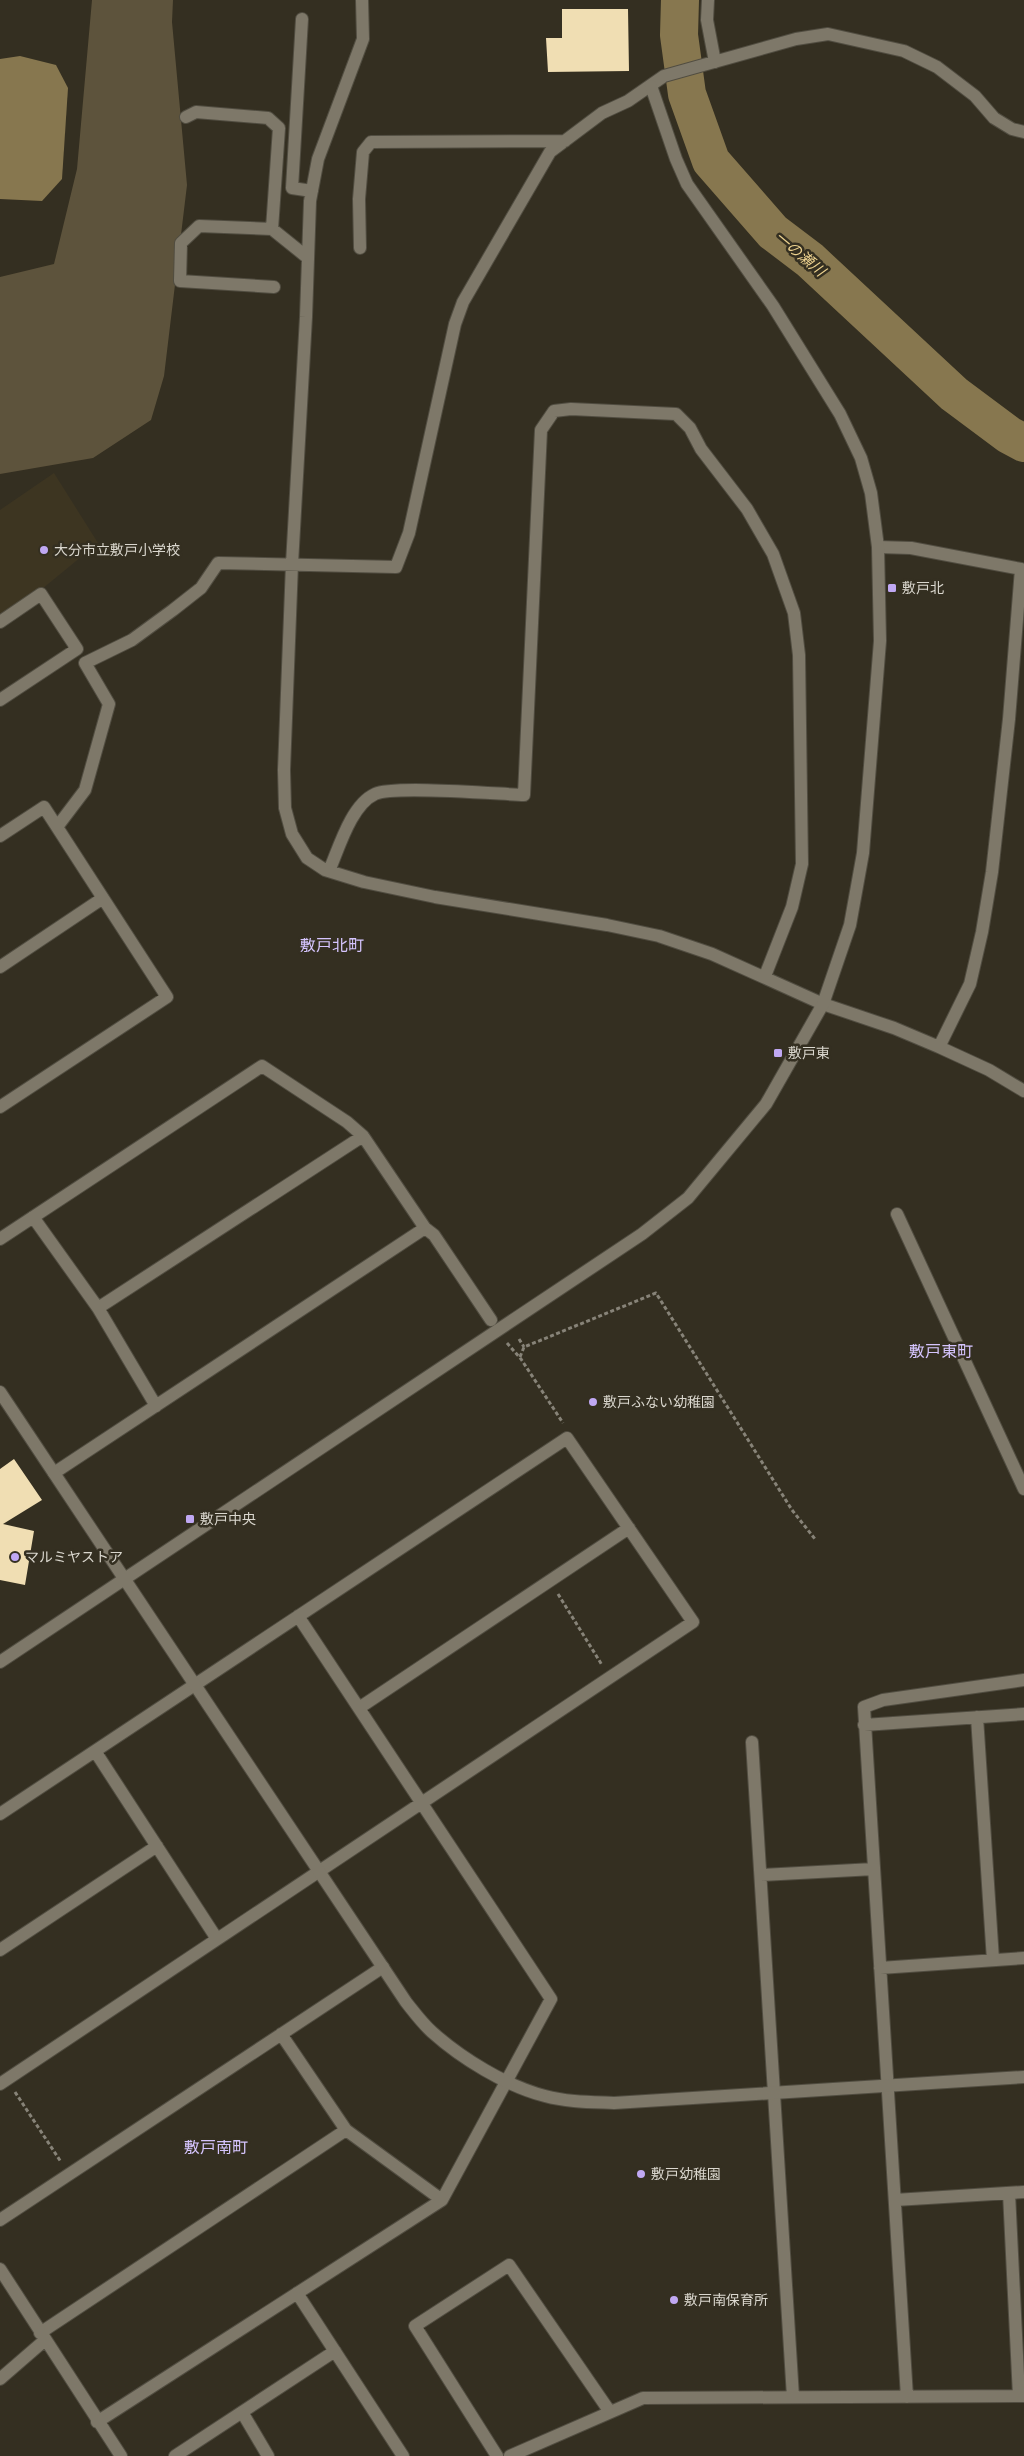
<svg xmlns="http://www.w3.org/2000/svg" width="1024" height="2456" viewBox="0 0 1024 2456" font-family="Cabin,'Noto Sans JP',sans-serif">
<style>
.built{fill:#3d3521}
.green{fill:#5d533c}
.water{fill:#87774f}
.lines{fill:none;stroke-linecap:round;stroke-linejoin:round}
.river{stroke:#87774f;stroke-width:38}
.building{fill:#f0deb3}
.street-casing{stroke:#514d41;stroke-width:14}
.secondary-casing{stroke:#514d41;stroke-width:14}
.path{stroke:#878378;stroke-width:3;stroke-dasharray:4 2.5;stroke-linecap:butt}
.street{stroke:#7e7869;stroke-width:12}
.secondary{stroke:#7e7869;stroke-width:12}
.poi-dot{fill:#c0a8f3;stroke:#342f21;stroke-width:2}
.labels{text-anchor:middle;stroke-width:5;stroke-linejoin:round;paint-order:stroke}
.poi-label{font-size:14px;fill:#dad7ce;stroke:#342f21;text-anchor:start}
.water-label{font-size:15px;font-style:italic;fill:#ecd18e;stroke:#342f21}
.quarter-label{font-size:16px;fill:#d5c4fd;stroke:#342f21}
</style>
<rect width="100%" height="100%" fill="#342f21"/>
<!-- built -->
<path class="built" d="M54,473L98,543L42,589L0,616V510Z"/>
<!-- green -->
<path class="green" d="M92,0H173L172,22L187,185L164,376L151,420L93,458L0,474V277L54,264L77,169Z"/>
<!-- water -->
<path class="water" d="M20,56L56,65L68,88L62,179L42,201L0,199V59Z"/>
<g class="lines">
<!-- river -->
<path class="river" d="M680,0L679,35L687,94L711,161L773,232L810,260L954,394L1009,435L1024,443"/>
</g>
<!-- building -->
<path class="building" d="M562,9H628L629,71L548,72L546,38H562Z
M14,1459L42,1500L3,1524L34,1531L25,1585L0,1580V1469Z"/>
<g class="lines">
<!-- street casing -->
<g class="street-casing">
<path id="street" d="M362,0L363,39L318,159L310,201L306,317L292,564L284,770L285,808L292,834L307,858L325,870L364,882L435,897L607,925L659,936L712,954L823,1004L894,1028L939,1047L989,1070L1024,1091
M708,0L707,20L715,62
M302,19L292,188L312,191
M186,117L196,112L268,118L279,128L272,229
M360,248L359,199L363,152L371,142L565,141
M274,287L180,281L181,243L199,226L272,229L308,258
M878,547L911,548L1021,569L1009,719L992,872L982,932L970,984L939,1047
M0,622L41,594L77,649L0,700
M57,827L85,790L109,704L85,663L132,640L173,610L201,588L218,563L396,567L409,533L455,324L463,302L550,152L602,113L628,101L664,76L796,39L828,34L904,51L937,67L975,96L994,118L1012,129L1024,132
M0,836L44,807L167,997L0,1107
M329,871C339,848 351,805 375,794C394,785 497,794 524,795L541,430L554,411L571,409L676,414L690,428L701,449L747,509L773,554L794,613L799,655L802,864L792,907L765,976
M0,967L103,898
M897,1214L1024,1489
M33,1217L98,1308L156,1406
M0,1239L262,1066L347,1122L363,1136L425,1228L434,1235L491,1320
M98,1308L363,1136
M54,1473L425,1228
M359,1708L629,1528
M977,1717L993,1960
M864,1725L1024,1714
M752,1742L793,2397
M95,1751L217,1939
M0,1814L567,1438L693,1622L0,2084
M761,1875L874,1869
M0,1950L157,1846
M880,1968L1024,1958
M281,2034L346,2130L442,2200
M1009,2193L1019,2396
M895,2200L1024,2192
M0,2220L383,1967
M0,2269L121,2456
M297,2293L403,2456
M40,2333L346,2130
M0,2379L45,2340
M907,2397L864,1707L883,1700L1024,1680
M242,2412L268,2456
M97,2422L442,2200L551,1999L298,1616
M175,2456L335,2351
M497,2456L415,2326L509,2265L610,2412
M510,2456L643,2398L1024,2396"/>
</g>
<!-- secondary casing -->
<g class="secondary-casing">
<path id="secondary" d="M0,1392L406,2002C414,2012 422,2023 432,2032C461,2058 506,2086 545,2096C567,2102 591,2102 614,2103L1024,2077
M0,1662L642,1234L688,1198L766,1104L823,1004L850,925L863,853L880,641L878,547L871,493L861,458L840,414L773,306L687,184L676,159L651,86"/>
</g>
<!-- path -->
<path class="path" d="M519,1339L524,1347
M507,1343L521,1359L563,1423
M520,1357L524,1347L529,1345L656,1293L792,1510L815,1539
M558,1594L602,1665
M15,2092L61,2162"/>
<!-- street -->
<use href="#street" class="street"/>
<!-- secondary -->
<use href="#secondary" class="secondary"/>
</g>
<!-- markers -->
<g class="poi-dot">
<circle cx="44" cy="550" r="5"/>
<rect x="887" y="583" width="10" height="10" rx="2.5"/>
<rect x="773" y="1048" width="10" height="10" rx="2.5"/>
<circle cx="593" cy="1402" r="5"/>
<rect x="185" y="1514" width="10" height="10" rx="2.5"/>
<circle cx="15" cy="1557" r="5"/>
<circle cx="641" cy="2174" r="5"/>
<circle cx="674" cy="2300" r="5"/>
</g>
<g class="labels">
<!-- poi labels -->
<g class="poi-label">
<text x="54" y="555">大分市立敷戸小学校</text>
<text x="902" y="593">敷戸北</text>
<text x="788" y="1058">敷戸東</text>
<text x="603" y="1407">敷戸ふない幼稚園</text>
<text x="200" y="1524">敷戸中央</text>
<text x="25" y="1562">マルミヤストア</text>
<text x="651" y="2179">敷戸幼稚園</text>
<text x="684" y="2305">敷戸南保育所</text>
</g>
<!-- water labels -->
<g class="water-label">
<text transform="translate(800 254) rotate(40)" y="5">一の瀬川</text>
</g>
<!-- quarter labels -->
<g class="quarter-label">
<text x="332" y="951">敷戸北町</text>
<text x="941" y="1357">敷戸東町</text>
<text x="216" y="2153">敷戸南町</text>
</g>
</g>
</svg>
